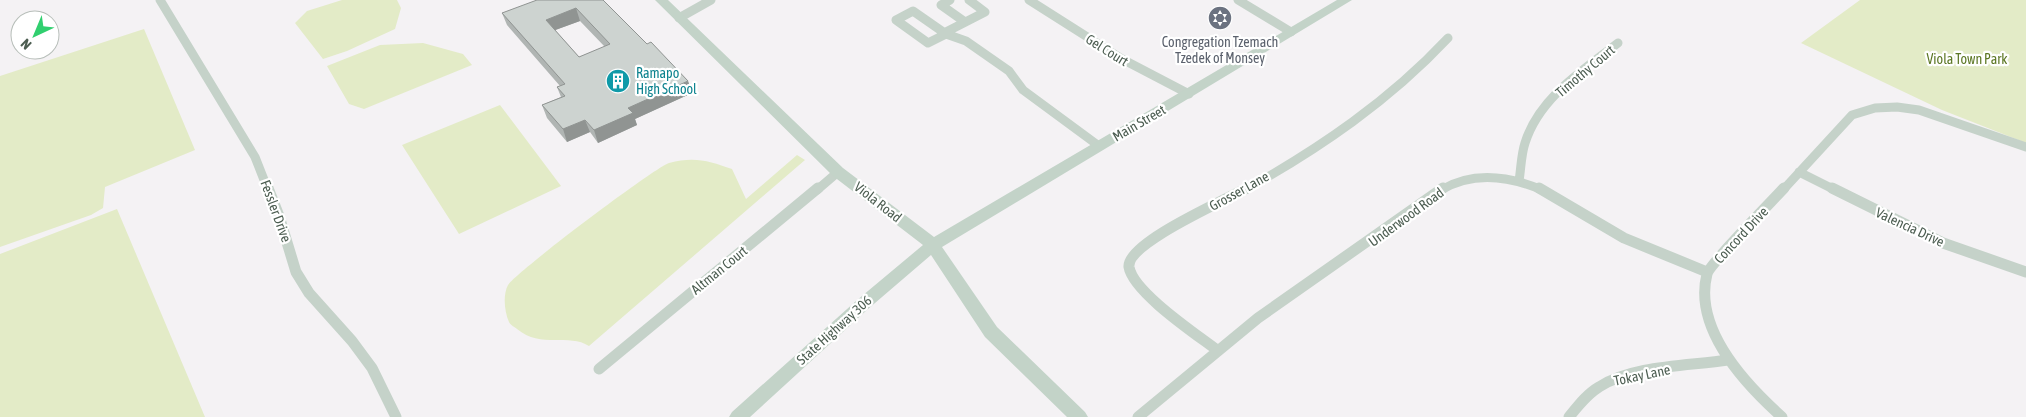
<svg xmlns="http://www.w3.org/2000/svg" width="2026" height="417" viewBox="0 0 2026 417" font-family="'Asap Condensed',sans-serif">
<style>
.green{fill:#e3ebc7}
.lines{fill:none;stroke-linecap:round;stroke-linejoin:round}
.street-far1{stroke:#c5d2c9;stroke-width:9}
.street{stroke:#c5d2c9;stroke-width:11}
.secondary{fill:#c3d3c8;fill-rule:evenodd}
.wall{fill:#b0b5b3;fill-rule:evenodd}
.shaded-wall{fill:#909492}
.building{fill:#cdd3d0;stroke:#909492;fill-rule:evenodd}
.labels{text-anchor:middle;stroke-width:4.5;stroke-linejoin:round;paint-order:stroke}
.worship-label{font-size:14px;fill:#5b616d;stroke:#fff}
.street-label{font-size:14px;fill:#4c5d51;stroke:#fff}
.park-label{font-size:14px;fill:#5c7724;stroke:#fff}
.culture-label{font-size:14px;fill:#0d838f;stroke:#fff;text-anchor:start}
</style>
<rect width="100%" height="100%" fill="#f4f2f4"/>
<!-- green -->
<path class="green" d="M342,0H397L401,8L395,29L347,51L323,59L295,23L307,11Z
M1860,0H2026V143L1942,110L1801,43Z
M144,29L195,150L105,187L103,208L91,215L0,247V76Z
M423,43L463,54L472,65L364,109L349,104L327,66L380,45Z
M500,105L561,186L459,234L402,145Z
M797,155L805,160L589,346C569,333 541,349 517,329C515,327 510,325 509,322C504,311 503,294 508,285C516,272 654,168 669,163C694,156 710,161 732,169L746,199Z
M117,209L205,417H0V254Z"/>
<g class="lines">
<!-- street-far1 -->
<path class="street-far1" d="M160,0L255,157L268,190
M950,0L941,5L965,22
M1029,0L1122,59L1189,94
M1238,0L1291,32
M913,11L946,34L928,43L896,20Z
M679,18L711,0
M944,33L985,12L969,0
M946,34L966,41L1009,71L1023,90L1099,146
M1799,172L1835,190
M1519,181C1521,169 1521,155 1525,143C1539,98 1582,71 1618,43
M817,190L838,172
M1245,190C1320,148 1389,101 1448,38
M1441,190C1473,171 1509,176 1542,190
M1783,190L1852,115L1875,108L1897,107L1919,110L2026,147"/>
<!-- street -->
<path class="street" d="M268,188L279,216L296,272L309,293L352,341L372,368L396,417
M1539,188L1624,238L1707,272
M1832,188L1943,243L2026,272
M1217,350C1196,334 1133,292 1129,267C1126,243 1226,200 1247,188
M599,369L818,188
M1138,417L1258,318L1443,188
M1569,417C1578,406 1587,394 1599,387C1633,365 1689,366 1728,360
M1782,417C1745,384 1693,329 1707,274C1709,265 1773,200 1784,188"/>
<!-- secondary -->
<path class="secondary" d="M655,0H668L843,168L934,237L1337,0H1352L942,247L997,327L1085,412L1088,417H1067L985,337L931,255L868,309L750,417H729L732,412L856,301L923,245L833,176Z"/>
</g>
<!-- wall -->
<path class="wall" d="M603,0L647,44L688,81L692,93L635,119L637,125L598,143L590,132L567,142L547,118L542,105L561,97L557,87L560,86L507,25L502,13ZM580,21L605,47L579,57L555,30Z"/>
<!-- shaded-wall -->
<path class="shaded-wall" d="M576,8L580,21L550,32L546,20Z
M688,81L692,93L635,119L637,125L598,143L594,130L628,108Z
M585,120L590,132L567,142L563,129Z"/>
<!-- building -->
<path class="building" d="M537,0H603L647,44L651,42L688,81L628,108L633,113L594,130L585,120L563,129L542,105L565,96L557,87L565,84L502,13ZM576,8L610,44L579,57L546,20Z"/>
<!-- icons -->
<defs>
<g id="synagogue-disc" transform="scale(1.25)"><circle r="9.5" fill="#6b7280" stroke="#fff"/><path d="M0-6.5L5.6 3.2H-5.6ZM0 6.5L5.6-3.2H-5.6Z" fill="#fff"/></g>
<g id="building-disc" transform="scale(1.25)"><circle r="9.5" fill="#0f9aa8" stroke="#fff"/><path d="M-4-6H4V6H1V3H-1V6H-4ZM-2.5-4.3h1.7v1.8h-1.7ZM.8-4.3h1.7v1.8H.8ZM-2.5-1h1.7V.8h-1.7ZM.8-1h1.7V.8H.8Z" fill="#fff"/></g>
</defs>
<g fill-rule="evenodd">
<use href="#synagogue-disc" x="1220" y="18"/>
<use href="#building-disc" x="618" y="81"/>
</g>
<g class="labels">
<!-- worship labels -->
<g class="worship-label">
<text x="1220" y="47">Congregation Tzemach<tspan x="1220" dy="16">Tzedek of Monsey</tspan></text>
</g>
<!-- street labels -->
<g class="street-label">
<text transform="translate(1107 50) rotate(32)" y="5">Gel Court</text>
<text transform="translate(1585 71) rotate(-40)" y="5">Timothy Court</text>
<text transform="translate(1139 123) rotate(-30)" y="5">Main Street</text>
<text transform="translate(1239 191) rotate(-29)" y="5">Grosser Lane</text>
<text transform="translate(878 202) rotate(38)" y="5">Viola Road</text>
<text transform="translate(276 211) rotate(70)" y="5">Fessler Drive</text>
<text transform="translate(1406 217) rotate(-36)" y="5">Underwood Road</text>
<text transform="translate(1910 227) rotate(25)" y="5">Valencia Drive</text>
<text transform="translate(1741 235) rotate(-47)" y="5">Concord Drive</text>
<text transform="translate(719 270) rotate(-39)" y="5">Altman Court</text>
<text transform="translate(834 330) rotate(-42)" y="5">State Highway 306</text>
<text transform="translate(1642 375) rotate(-12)" y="5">Tokay Lane</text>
</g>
<!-- park labels -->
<g class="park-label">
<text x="1967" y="64">Viola Town Park</text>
</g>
<!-- culture labels -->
<g class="culture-label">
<text x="636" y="78">Ramapo<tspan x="636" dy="16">High School</tspan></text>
</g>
</g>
<!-- north arrow -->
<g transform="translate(35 35) rotate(224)"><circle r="24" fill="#ffffff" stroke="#b7beb9"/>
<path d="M0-4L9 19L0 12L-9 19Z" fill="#31cf6f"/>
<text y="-8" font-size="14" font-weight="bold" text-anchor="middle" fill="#4c5d51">N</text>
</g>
</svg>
